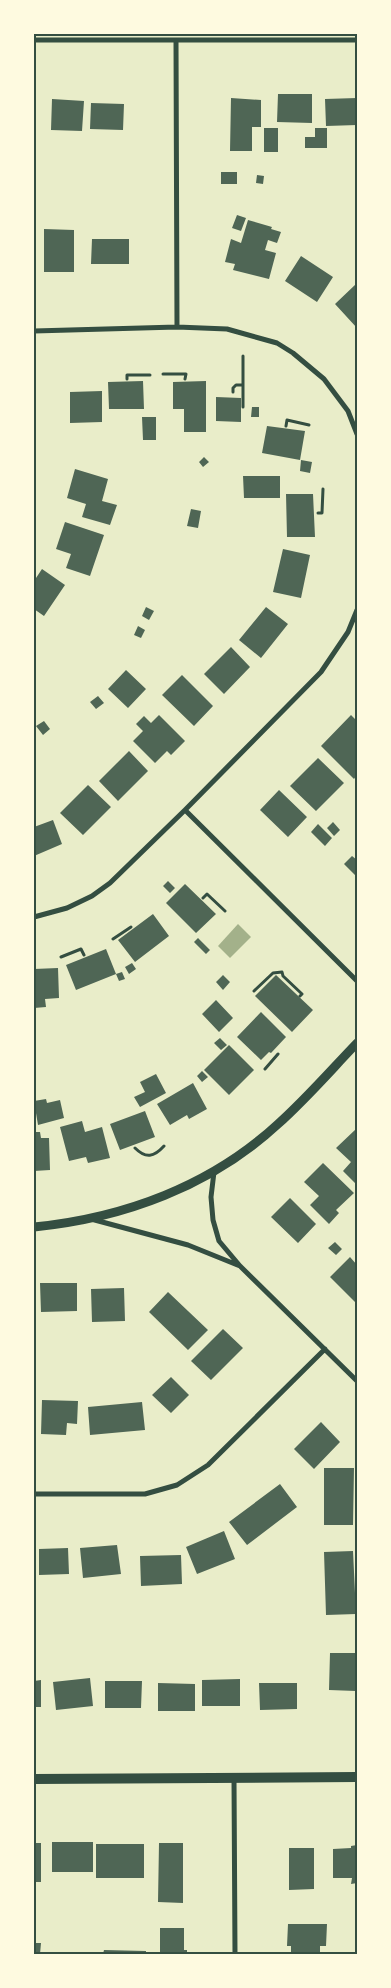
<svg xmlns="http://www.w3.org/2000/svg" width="391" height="1988" viewBox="0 0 391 1988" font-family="Montserrat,sans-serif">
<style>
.water{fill:#a3b18a}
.building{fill:#4f6655}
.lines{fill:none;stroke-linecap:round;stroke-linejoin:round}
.path{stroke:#344e41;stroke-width:3}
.minor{stroke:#344e41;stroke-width:5}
.tertiary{stroke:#344e41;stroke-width:9}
.secondary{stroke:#344e41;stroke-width:10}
.neatline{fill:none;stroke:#344e41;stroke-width:2}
</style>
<rect width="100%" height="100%" fill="#e9edc9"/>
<!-- water -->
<path class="water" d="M238,924L251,937L230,958L218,946Z"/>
<!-- building -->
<path class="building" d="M278,94H312V123L277,122Z
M231,98L261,100V127H252V151H230Z
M357,98V125L326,126L325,99Z
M52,99L84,101L82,131L51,130Z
M91,103L124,104L123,130L90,129Z
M264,128H278V152H264Z
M315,128H327V148H305V137H315Z
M221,172H237V184H221Z
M257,175L264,176L263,184L256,183Z
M237,215L246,218L241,231L232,228Z
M248,220L272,227L271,229L281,232L277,243L268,240L265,250L276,253L269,279L233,270L235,264L225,262L231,239L241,243Z
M44,229L74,230V272H44Z
M92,239H129V264H91Z
M301,256L333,277L317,302L285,281Z
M356,284L357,285V328L335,304Z
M143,381L144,409H109L108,382Z
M206,381V432H184V409H173V382Z
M102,391V422L70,423V392Z
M216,397L241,398V422L216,421Z
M252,407H259V417H251Z
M142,417H156V440H143Z
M267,426L305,431L300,460L262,453Z
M204,457L209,462L203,467L199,462Z
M301,460L312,462L310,473L300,471Z
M75,469L108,479L102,501L117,505L110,525L82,517L86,504L67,498Z
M243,476H280V498H244Z
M286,494H313L315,537H287Z
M191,509L201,511L198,528L187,526Z
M65,522L104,535L90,576L66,568L71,554L56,549Z
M283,549L310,555L301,598L273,592Z
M42,569L65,585L44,616L34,609V581Z
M146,607L154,611L149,620L142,616Z
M266,607L288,624L261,658L239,640Z
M138,626L145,630L141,638L134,635Z
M231,647L250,667L224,694L204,674Z
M126,670L146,689L128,708L108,689Z
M182,675L213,706L194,726L162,695Z
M98,696L104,703L96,709L90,702Z
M159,715L185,741L171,755L167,751L155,763L133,741L143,731L136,724L144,716L151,723Z
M351,715L357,721V775L354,779L321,746Z
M44,721L50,729L43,735L36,726Z
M129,751L148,771L118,801L99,781Z
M318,758L344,783L316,811L290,786Z
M88,785L111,807L83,835L60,813Z
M279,790L307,817L288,837L260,810Z
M53,820L62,844L34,856V827Z
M333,822L340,830L334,836L327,828Z
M318,824L332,838L325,846L311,832Z
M352,856L357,860V877L344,864Z
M168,881L175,888L170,893L163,886Z
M185,884L216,914L196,933L166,903Z
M153,914L169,936L135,962L118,940Z
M198,938L210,950L206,954L194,942Z
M106,949L116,974L76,990L66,965Z
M132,963L136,969L129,974L125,967Z
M58,968L59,998L45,999L46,1007L34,1008V969Z
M122,972L125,979L119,981L116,974Z
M223,975L230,982L223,990L216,982Z
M276,975L313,1010L292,1032L255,996Z
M216,1000L233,1018L219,1032L202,1014Z
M261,1012L286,1037L271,1053L269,1052L261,1060L237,1037Z
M220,1038L227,1045L221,1050L214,1043Z
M229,1045L254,1070L229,1095L204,1070Z
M202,1071L208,1077L202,1082L197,1076Z
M156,1074L166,1093L140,1107L134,1097L145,1092L140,1082Z
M193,1083L207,1109L189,1119L187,1115L170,1125L157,1104Z
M46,1099L47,1103L60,1100L64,1118L38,1125L34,1101Z
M145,1111L155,1137L120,1150L110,1124Z
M82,1121L85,1132L102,1127L110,1158L88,1163L86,1157L69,1161L60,1127Z
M356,1129L357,1130V1185L343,1171L351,1162L336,1148Z
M34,1132H40L41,1138H49L50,1170L34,1171Z
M323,1163L354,1193L336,1210L339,1213L329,1224L310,1205L319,1196L304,1182Z
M290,1198L316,1224L298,1243L271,1217Z
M335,1242L342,1249L336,1255L328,1248Z
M350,1257L357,1265V1304L330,1277Z
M40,1283H77V1311L41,1312Z
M124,1288L125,1321L92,1322L91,1289Z
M168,1292L208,1330L188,1350L149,1312Z
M223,1329L243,1348L211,1380L191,1361Z
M171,1377L189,1395L171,1413L152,1395Z
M42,1400L78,1401L77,1424L67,1423L66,1435L41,1434Z
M142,1402L145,1430L90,1435L88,1407Z
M321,1422L340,1442L314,1469L294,1449Z
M324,1468H354L353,1525H324Z
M280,1484L297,1507L247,1545L229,1522Z
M224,1531L235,1559L197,1574L186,1547Z
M117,1545L121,1574L83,1578L80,1548Z
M68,1548L69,1574L39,1575V1549Z
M353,1551L356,1614L326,1615L324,1552Z
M181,1555L182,1584L141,1586L140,1556Z
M330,1653H356V1691L329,1690Z
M90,1678L93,1706L56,1710L53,1682Z
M240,1679V1706H202V1680Z
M41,1680V1707H34V1681Z
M105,1681H142L141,1708H105Z
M158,1683L195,1684V1711H158Z
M259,1683H297V1709L260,1710Z
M52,1842H93V1872H52Z
M34,1843H41V1882H34Z
M159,1843H183V1903L158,1902Z
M96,1844H144V1878H96Z
M357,1845V1883L351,1884L352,1878H333V1849L351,1848V1846Z
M289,1848H314V1889L289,1890Z
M288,1924H327L326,1946H320V1954H291V1946H287Z
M160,1928H184V1950H187V1954H160Z
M34,1943H41L40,1954H34Z
M104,1950L146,1951V1954H103Z"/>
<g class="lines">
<!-- path -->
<path class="path" d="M243,356V407
M163,374H186L185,379
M127,379V375H150
M233,392V388L236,385H243
M286,426L287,420L309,425
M318,513H322L323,489
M203,898L207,894L225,911
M113,939L131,927
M61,957L81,949L84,955
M254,991L273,973L282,972L283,976L302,994L300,996
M265,1069L278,1054
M135,1148C146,1159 154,1157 164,1146"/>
<!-- minor -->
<path class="minor" d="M34,40H357
M176,40L177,327
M34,331L177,327L227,329L277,343L293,353L324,379L348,411L357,434
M185,810L357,981
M34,917L67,908L92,896L110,883L185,810L321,672L348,632L357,610
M214,1172L211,1197L213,1220L219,1241L240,1266L357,1381
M91,1219L188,1245L240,1266
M34,1494H145L177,1485L208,1465L325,1349
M234,1779L235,1954"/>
<!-- tertiary -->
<path class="tertiary" d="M34,1227C124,1218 211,1186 278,1124C306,1099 331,1070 357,1043"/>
<!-- secondary -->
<path class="secondary" d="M34,1779L357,1777"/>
</g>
<!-- border -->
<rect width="391" height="1988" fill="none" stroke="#fefae0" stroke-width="70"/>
<rect x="35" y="35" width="321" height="1918" class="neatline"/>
</svg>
